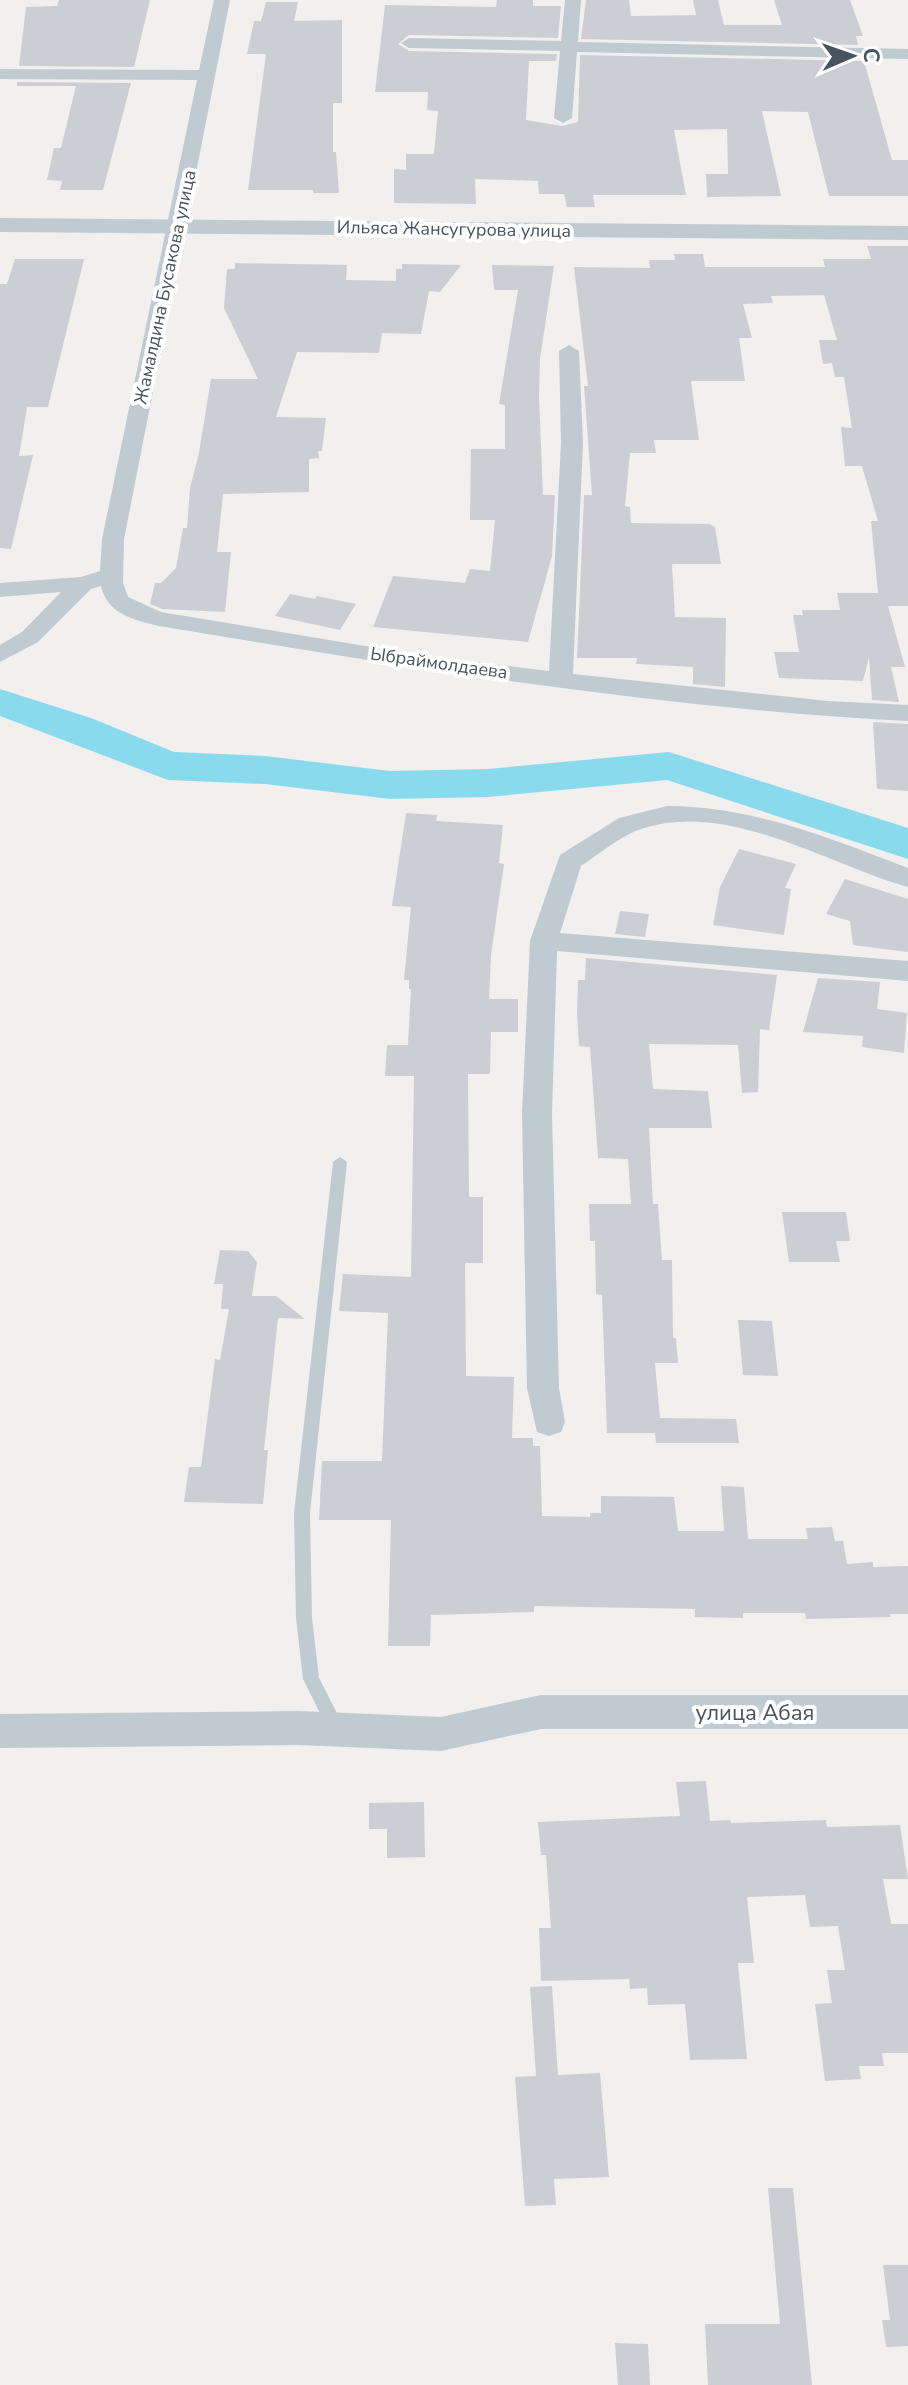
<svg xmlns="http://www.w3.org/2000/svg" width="908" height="2385" viewBox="0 0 908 2385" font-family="'Nunito Sans',sans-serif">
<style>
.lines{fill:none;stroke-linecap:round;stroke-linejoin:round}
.river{fill:#8adaed;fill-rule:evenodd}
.building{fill:#ccced4}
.service{fill:#bfcad1;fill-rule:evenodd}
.minor{fill:#bfcad1;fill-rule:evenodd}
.tertiary{fill:#bfcad1;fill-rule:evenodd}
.labels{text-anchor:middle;stroke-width:8;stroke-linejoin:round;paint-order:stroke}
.far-street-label{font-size:18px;fill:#47535d;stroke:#fff}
.street-label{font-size:22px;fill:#47535d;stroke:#fff}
</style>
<rect width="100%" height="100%" fill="#f2efef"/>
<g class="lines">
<!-- river -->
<path class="river" d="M0,689L91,718L174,752L265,756L390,771L488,769L669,752L908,828V859L667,780L488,797L390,799L265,784L168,780L0,716Z"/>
</g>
<!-- building -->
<path class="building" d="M59,0H150L134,67L19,66L26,7L57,6Z
M497,0H533V6H561L558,38L409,35L398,44L409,51L557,54L556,61H529L526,120L562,126L578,122L580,55L864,61L892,160H908V196H829L808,112L762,111L781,196L707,197L706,174H728L727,129L674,130L686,195H593L595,207H567L564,194H539L538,181L475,179L476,204L394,203V169L406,170V154H434L438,111L427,110L428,92H375L385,5L496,7Z
M586,0H629L631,16L696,15L693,0H718L724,25H782L774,0H850L863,36H856L858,45L581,39Z
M266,2H298L294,21L342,20V103H333V152H336L339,193H313V190H248L266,54H247L254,21H261Z
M17,82L131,83L103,190H60L62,181L47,180L54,148H61L76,86H17Z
M867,246H908V606H888L905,667H891L899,702L872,700L869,657L863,681L779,678L774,652H799L793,615H803L802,610H840L837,593H878L871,521H878L862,466H845L841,427L852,428L844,377H835L832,363L823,364L819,340H837L824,295L771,296L773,303L743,304L752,338H739L745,381H691L699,440H654L656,453H630L625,506L630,507L631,523L710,524L715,527L721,564H672L675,617L726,618L725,687L693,684V667L636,664L637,658H577L584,495H592L584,386H588L574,267L650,268L649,260H675L674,254H703L705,267H825L823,259H871Z
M15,259H84L48,407H27L19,456L33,455L11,549L0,548V284H7Z
M235,263L347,265L346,280L396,281V269H402V264L461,265L440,292L429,291L421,334L382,333L379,353L297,352L276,417L326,418L322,451H318L319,458L309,459V492L223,494L217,552H231L225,612L162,609L150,604L155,583H161L176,568L183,528H187L190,488L199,453L211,379H258L224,308L227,269H235Z
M492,265L554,266L540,359L539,396L543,495H555L552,556L528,642L373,627L393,576L465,583L470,569L490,571L495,520H470L471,449H505V405L499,404L518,290H494Z
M290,594L315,599L317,596L356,604L340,630L275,616Z
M873,722L908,724V791L877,789Z
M406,813L437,815L436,821L503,825L499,863L504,864L491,955L489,999H518V1032H491L490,1074H468L469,1197H483V1263H465L466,1376L514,1377L512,1438H533V1446H540L542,1516L590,1517V1513H601V1496L674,1497L678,1531H724L721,1486L744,1487L748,1539H808L806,1528L832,1527L835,1541H843L847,1564L873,1562V1567L908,1566V1614H890L891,1617L806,1619L805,1613H743V1618L695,1617V1609L534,1606V1612L431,1615L430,1646H388L391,1520H319L322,1461H382L388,1313L339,1311L343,1274L411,1277L414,1076H385L387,1045H408L411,989H409V980H404L411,907L392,906Z
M739,849L796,864L785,888L791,889L784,935L713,925L720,887Z
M845,879L908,899V952L853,945L850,921L826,914Z
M620,911L649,914L645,937L615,934Z
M586,958L777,975L769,1030L760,1029L758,1092L742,1093L738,1045L649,1044L653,1089L708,1091L712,1128H649L653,1204H658L662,1260H672L673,1338H676L678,1363H655L660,1418L736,1419L739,1443H656L655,1433H607L602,1295L596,1294L595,1241H590L589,1204H631L628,1159L598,1158L590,1047L579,1046L577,1014L578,980H585Z
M818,978L880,982L877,1009L907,1013L904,1053L862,1047L863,1036L803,1032Z
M782,1212H846L850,1241H836L840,1262H789Z
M220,1250L248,1251L257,1262L252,1296H276L305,1319L278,1318L264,1450H268L263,1504L184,1502L189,1467H201L215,1359L220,1360L229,1309H221L223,1284H214Z
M738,1320L772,1321L778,1376L743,1375Z
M706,1781L710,1821L730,1820L731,1823L826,1820L827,1827L900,1825L908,1879H883L891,1924H908V2053H882L884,2066H859L861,2079L825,2081L815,2004L832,2003L827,1970H845L838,1926L810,1927L805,1895L747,1897L754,1963H738L747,2059L690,2060L685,2004L648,2005L647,1988L630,1989L629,1979L541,1981L539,1928H551L546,1855H541L538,1822L680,1816L676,1782Z
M424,1802L425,1857L387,1858V1829H369V1803Z
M552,1986L558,2075L600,2073L609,2177L554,2179L556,2205L525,2206L515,2077L536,2076L530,1987Z
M768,2188H793L812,2385H708L705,2324H780Z
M883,2265H908V2346L886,2347L882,2320H890Z
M615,2343L648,2344L650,2385H618Z"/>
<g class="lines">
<!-- service -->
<path class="service" d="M340,1157L347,1162L310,1513L312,1618L319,1678L345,1729L343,1735L337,1737L331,1735L303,1679L296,1618L294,1513L333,1162Z"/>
<!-- minor -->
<path class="minor" d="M214,0H230L124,539L123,583L128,597L161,612L413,654L549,671L561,443L559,351L569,345L579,351L583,443L573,674L828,701L908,705V721C656,708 407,667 159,626C134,620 107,614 101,586L91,589L38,642L0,662V645L22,632L61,592L0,597V583L81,577L100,571L102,539L197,80L0,79V69L199,70Z
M565,0H581L578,42L908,49V59L577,52L572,118L563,123L554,118L560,51L409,48L401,43L409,38L561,41Z
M667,806C752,806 830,838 908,868V887C827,864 730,801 644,828C621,835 601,853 581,866L560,933L908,961V981L557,951L552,1114L559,1388L565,1422L561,1432L549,1436L537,1432L527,1388L522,1114L530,941L560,855L619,818Z
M541,1695H908V1729H541L441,1751L299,1745L0,1748V1714L299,1711L441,1717Z"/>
<!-- tertiary -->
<path class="tertiary" d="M0,218L908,226V240L0,232Z"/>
</g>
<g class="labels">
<!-- far-street labels -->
<g class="far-street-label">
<text transform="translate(454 229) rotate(1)" y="6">Ильяса Жансугурова улица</text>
<text transform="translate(165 287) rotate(-78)" y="6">Жамалдина Бусакова улица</text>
<text transform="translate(439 663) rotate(8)" y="6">Ыбраймолдаева</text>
</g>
<!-- street labels -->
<g class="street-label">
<text x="755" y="1720">улица Абая</text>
</g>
</g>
<!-- north arrow -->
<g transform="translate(852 56) rotate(88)" stroke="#ffffff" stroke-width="6" paint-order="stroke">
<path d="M0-6L14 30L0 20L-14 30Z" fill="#47535d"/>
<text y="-12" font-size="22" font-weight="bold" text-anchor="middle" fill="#47535d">С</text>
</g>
</svg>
